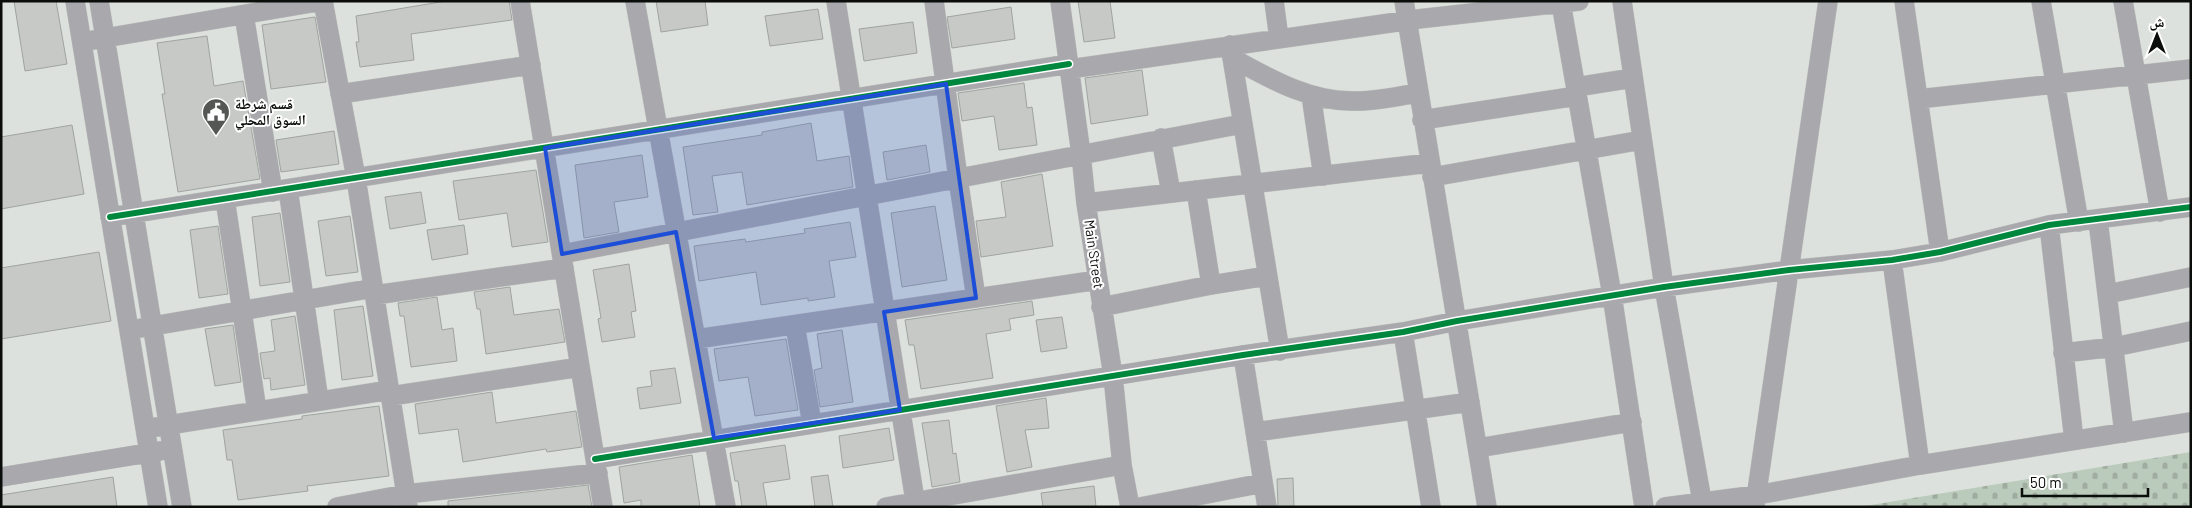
<svg xmlns="http://www.w3.org/2000/svg" width="2192" height="508" viewBox="0 0 2192 508" font-family="Barlow,'Noto Naskh Arabic',sans-serif">
<style>
.cemetery{fill:url(#cemetery-stones)}
.building{fill:#c6c9c6;stroke:#a0a4a1}
.lines{fill:none;stroke-linecap:round;stroke-linejoin:round}
.minor-casing{stroke:#bcbebc;stroke-width:20}
.minor{stroke:#a8a8ad;stroke-width:19}
.cycleway-casing{stroke:#fff;stroke-width:9}
.cycleway{stroke:#00873e;stroke-width:6}
.marked{fill:#1d4ed8;fill-opacity:0.2;stroke:#1d4ed8;stroke-width:4;stroke-linejoin:round}
.labels{text-anchor:middle;stroke-width:4;stroke-linejoin:round;paint-order:stroke}
.poi-label{font-size:14px;font-weight:bold;fill:#0a0d0a;stroke:#fff;text-anchor:start}
.street-label{font-size:14px;fill:#0a0d0a;stroke:#fff}
</style>
<defs>
<pattern id="cemetery-stones" width="16" height="16" patternUnits="userSpaceOnUse" patternTransform="scale(1.25)"><rect width="16" height="16" fill="#bacabb"/><path d="M2 7V4a2 2 0 0 1 4 0v3zM10 15v-3a2 2 0 0 1 4 0v3z" fill="#9fac9f"/></pattern>
</defs>
<rect width="100%" height="100%" fill="#dde1dd"/>
<!-- cemetery -->
<path class="cemetery" d="M2191,452V507H1859Z"/>
<!-- building -->
<path class="building" d="M14,1H56L67,64L25,71Z
M446,1H509L512,20L411,34L414,60L360,67L356,42H359L356,16Z
M656,1H705L708,25L661,32Z
M1078,1H1110L1115,38L1084,42Z
M1011,7L1015,39L952,48L947,17Z
M818,9L823,39L770,46L765,16Z
M315,17L326,82L271,89L262,25Z
M913,22L917,53L864,61L859,29Z
M207,36L214,86L243,81L260,179L178,192L162,94H165L157,43Z
M1142,70L1148,115L1091,124L1085,78Z
M1024,83L1027,108L1032,107L1037,145L999,150L994,116L962,121L958,93Z
M811,123L817,161L849,156L853,187L747,205L742,172L712,176L718,212L693,215L683,147L762,135V132Z
M72,125L84,194L1,209V137Z
M334,131L339,164L281,172L276,140Z
M926,145L930,172L887,180L883,152Z
M642,155L648,197L614,202L619,232L584,238L575,165Z
M536,170L548,242L512,247L507,213L459,220L453,181Z
M1042,174L1053,246L981,257L976,221L1006,217L1001,182Z
M421,192L426,223L390,229L385,197Z
M935,206L947,280L902,287L891,213Z
M280,213L290,282L260,286L252,217Z
M350,216L358,272L326,276L318,221Z
M850,222L856,257L829,261L835,297L808,301V298L761,305L756,272L699,281L694,246L745,239L746,242L805,233L804,229Z
M464,225L468,254L432,260L427,230Z
M218,226L228,294L199,298L190,230Z
M99,252L111,321L1,339V268Z
M629,264L636,311L631,312L635,337L602,342L598,319L601,318L593,270Z
M510,287L514,315L559,309L565,342L486,354L480,309H477L474,292Z
M437,297L442,330L453,328L457,361L411,367L404,316H400L398,303Z
M1032,301L1034,315L1009,319L1011,330L986,334L993,378L921,389L914,345H909L905,320Z
M363,306L373,376L342,380L334,310Z
M295,316L305,385L271,390L270,378L264,379L260,353L275,351L271,320Z
M1062,317L1067,348L1041,352L1036,320Z
M233,325L241,382L215,386L205,329Z
M842,330L853,402L820,407L814,370L822,368L817,334Z
M786,339L798,410L755,416L748,377L719,381L714,349Z
M675,368L681,403L640,409L637,388L652,386L650,371Z
M492,392L496,423L576,411L582,447L547,452L546,449L463,462L458,429L419,434L415,404Z
M1046,398L1049,428L1025,430L1032,467L1007,472L996,406Z
M379,406L389,476L307,486L308,491L238,500L232,460H227L223,430L302,419V416Z
M949,420L953,454L956,453L960,482L932,487L922,423Z
M889,428L894,460L843,468L839,436Z
M785,445L790,479L763,483L767,507H742L738,481H735L730,453Z
M692,455L700,507H641V500L624,503L619,467Z
M828,475L833,507H815L811,477Z
M113,477L117,507H1V495Z
M1293,478L1294,507H1278L1277,479Z
M588,485L592,507H448V501Z
M1094,486L1096,507H1043L1041,493Z"/>
<g class="lines">
<!-- minor casing -->
<g class="minor-casing">
<path id="minor" d="M75,1L158,507
M99,1L182,507
M323,1L356,178L408,507
M520,1L603,507
M635,1L726,507
M836,1L916,507
M934,1L958,178L976,298
M1060,1L1081,154L1086,203L1113,376L1122,465L1130,507
M1274,1L1279,39
M1404,1L1487,507
M1622,1L1664,287L1702,501
M1904,1L1940,252
M2041,1L2079,222
M2123,1L2160,212
M1561,3L1612,295L1644,507
M244,15L273,192
M93,40L323,1
M1230,45L1280,351
M1232,58C1270,79 1312,103 1357,101C1378,101 1398,96 1418,93
M1070,69L1418,19L1579,1
M1576,87L1633,78
M340,94L531,65
M1311,95L1323,176
M1918,99L2191,69
M1422,120L1577,96
M1161,138L1171,193
M1432,177L1642,140
M288,189L319,401
M1196,190L1211,285
M225,199L257,411
M1086,203L1430,163
M110,217L1069,64
M2098,220L2124,433
M2049,225L2074,440
M562,254L1242,124
M1892,260L1920,465
M2107,294L2191,277
M375,295L564,268
M1101,307L1211,285L1267,276
M795,325L812,424
M141,328L374,288
M1403,332L1431,507
M696,339L1098,280
M2063,353L2114,347L2191,331
M1243,355L1267,507
M391,396L580,367
M156,427L390,390
M1255,432L1470,402
M1478,448L1632,422
M595,459L1243,355L1403,332L1457,321L1664,287L1789,270L1892,260L1940,252L2049,225L2191,207
M1,477L160,451
M1755,505L1828,1
M337,507L406,494L598,473
M886,507L1122,465
M1140,507L1263,483
M1665,507L1757,495L1920,465L2191,422"/>
</g>
<!-- minor -->
<use href="#minor" class="minor"/>
<!-- cycleway casing -->
<g class="cycleway-casing">
<path id="cycleway" d="M110,217L1069,64
M595,459L1243,355L1403,332L1457,321L1664,287L1789,270L1892,260L1940,252L2049,225L2191,207"/>
</g>
<!-- cycleway -->
<use href="#cycleway" class="cycleway"/>
</g>
<!-- marked area -->
<path class="marked" d="M946,84L976,298L884,312L900,410L714,438L676,232L562,254L545,148Z"/>
<!-- icons -->
<defs>
<g id="civic-pin" transform="scale(1.4375)"><path d="M0 17L-7.5 6A9.5 9.5 0 1 1 7.5 6Z" fill="#545754" stroke="#fff"/><path d="M-.6-6.5H3V-4.5H.6V-3L4-1V1h2V6H-6V1h2V-1L-.6-3ZM-1.2 2.5V6h2.4V2.5Z" fill="#fff"/></g>
</defs>
<g fill-rule="evenodd">
<use href="#civic-pin" x="216" y="112"/>
</g>
<g class="labels">
<!-- poi labels -->
<g class="poi-label">
<text x="235" y="109">قسم شرطة<tspan x="235" dy="16">السوق المحلي</tspan></text>
</g>
<!-- street labels -->
<g class="street-label">
<text transform="translate(1094 254) rotate(82)" y="5">Main Street</text>
</g>
</g>
<!-- border -->
<rect width="2192" height="508" fill="none" stroke="#0a0d0a" stroke-width="5"/>
<!-- north arrow -->
<g transform="translate(2157 35)" stroke="#ffffff" stroke-width="4" paint-order="stroke">
<path d="M0-4L9 19L0 12L-9 19Z" fill="#0a0d0a"/>
<text y="-8" font-size="14" font-weight="bold" text-anchor="middle" fill="#0a0d0a">ش</text>
</g>
<!-- scale -->
<path d="M2022 488v8h126v-8" fill="none" stroke="#0a0d0a" stroke-width="2.5"/>
<text x="2030" y="488" font-size="15" fill="#0a0d0a" stroke="#ffffff" stroke-width="4" paint-order="stroke">50 m</text>
</svg>
